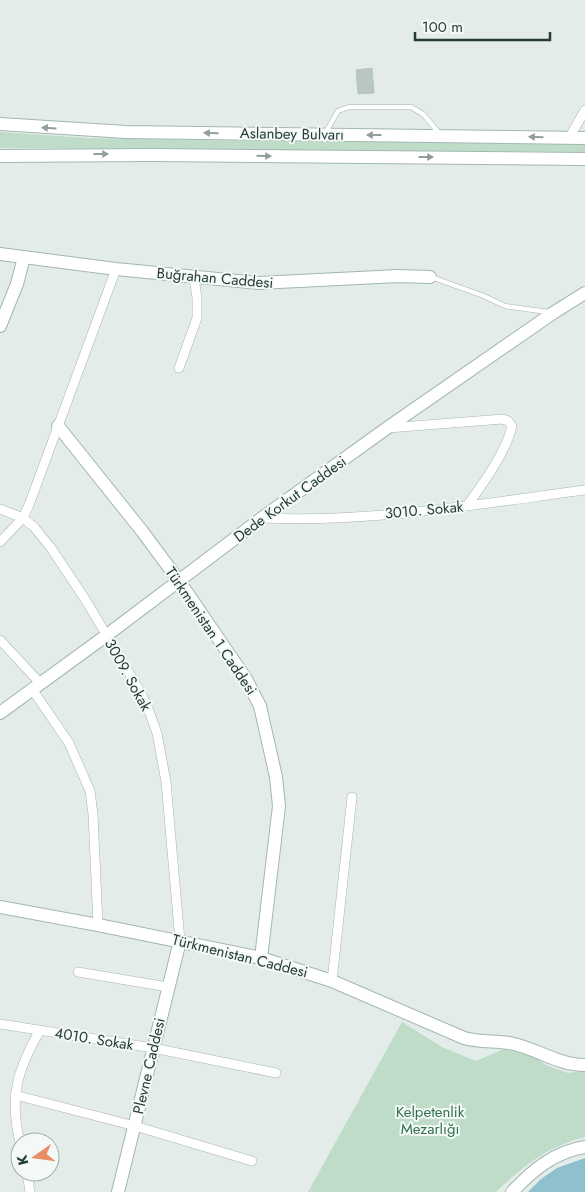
<svg xmlns="http://www.w3.org/2000/svg" width="585" height="1192" viewBox="0 0 585 1192" font-family="Jost,sans-serif">
<style>
.green{fill:#bedcc8}
.water{fill:#8fc0ce}
.building{fill:#b9c7c2;stroke:#b6c6c0}
.lines{fill:none;stroke-linecap:round;stroke-linejoin:round}
.lane-casing{stroke:#a7b4b0;stroke-width:5.5}
.street-casing{stroke:#a7b4b0;stroke-width:10}
.secondary-casing{stroke:#a2b7b1;stroke-width:14}
.lane{stroke:#fff;stroke-width:4.5}
.street{stroke:#fff;stroke-width:9}
.secondary{stroke:#fff;stroke-width:12}
.oneway{fill:#929e9c}
.labels{text-anchor:middle;stroke-width:4;stroke-linejoin:round;paint-order:stroke}
.street-label{font-size:15px;fill:#243d38;stroke:#f4f9f7}
.park-label{font-size:15px;fill:#31714e;stroke:#f4f9f7}
</style>
<rect width="100%" height="100%" fill="#e4ece9"/>
<!-- green -->
<path class="green" d="M0,132L87,138L180,140L585,144V152L0,148Z
M402,1022L442,1047L476,1061L504,1049L534,1056L546,1065L568,1073L585,1071V1137C548,1146 523,1166 496,1192H308Z"/>
<!-- water -->
<path class="water" d="M585,1158V1192H528L541,1179L557,1168Z"/>
<!-- building -->
<path class="building" d="M372,68L374,93L358,94L356,70Z"/>
<g class="lines">
<!-- lane casing -->
<g class="lane-casing">
<path id="lane" d="M326,132L338,111L349,107H411L423,114L439,133
M431,277L484,296L505,306L548,312"/>
</g>
<!-- street casing -->
<g class="street-casing">
<path id="street" d="M569,138L585,110
M179,368L197,318V298L194,277
M388,428L503,419L508,421L512,426C506,453 483,483 467,506
M0,509L23,518L34,527L51,548L85,599L141,693L149,711L157,733L166,782L180,941
M262,518C369,523 479,504 585,490
M0,542L23,518L29,505L116,269
M0,640L40,683
M32,689L69,743L90,791L93,814L98,925
M78,972L168,987
M332,981L352,797
M0,1024L153,1048L276,1073
M15,1095L135,1126L252,1161
M20,1143C9,1096 17,1071 40,1030
M27,1172L30,1192"/>
</g>
<!-- secondary casing -->
<g class="secondary-casing">
<path id="secondary" d="M0,124L126,132L585,138
M0,156L152,155L585,159
M0,254L116,269L259,283L398,276L430,277
M0,326L17,284L24,257
M58,426L142,531L179,581L246,679L260,706L276,777L279,806L261,958
M0,713L107,635L262,518L387,428L553,313L585,293
M0,907L98,925L261,958L332,981L464,1038C481,1043 498,1040 514,1044C539,1050 559,1065 585,1065
M118,1192L180,941
M512,1192C533,1170 554,1152 585,1147"/>
</g>
<!-- lane -->
<use href="#lane" class="lane"/>
<!-- street -->
<use href="#street" class="street"/>
<!-- secondary -->
<use href="#secondary" class="secondary"/>
</g>
<!-- one-way arrows -->
<defs><path id="oneway-solid" d="M-6-.8H1V-3.2L6.5 0L1 3.2V.8H-6Z" transform="scale(1.25)"/></defs>
<g class="oneway">
<use href="#oneway-solid" transform="translate(49 128) rotate(-176)"/>
<use href="#oneway-solid" transform="translate(211 133) rotate(-179)"/>
<use href="#oneway-solid" transform="translate(374 135) rotate(-180)"/>
<use href="#oneway-solid" transform="translate(536 137) rotate(-179)"/>
<use href="#oneway-solid" transform="translate(101 154)"/>
<use href="#oneway-solid" transform="translate(264 156) rotate(1)"/>
<use href="#oneway-solid" transform="translate(426 157)"/>
</g>
<g class="labels">
<!-- street labels -->
<g class="street-label">
<text transform="translate(292 134) rotate(1)" y="5">Aslanbey Bulvarı</text>
<text transform="translate(215 278) rotate(5)" y="5">Buğrahan Caddesi</text>
<text transform="translate(290 499) rotate(-36)" y="5">Dede Korkut Caddesi</text>
<text transform="translate(424 510) rotate(-5)" y="5">3010. Sokak</text>
<text transform="translate(211 631) rotate(56)" y="5">Türkmenistan 1 Caddesi</text>
<text transform="translate(128 675) rotate(61)" y="5">3009. Sokak</text>
<text transform="translate(240 956) rotate(14)" y="5">Türkmenistan Caddesi</text>
<text transform="translate(94 1039) rotate(9)" y="5">4010. Sokak</text>
<text transform="translate(149 1066) rotate(-77)" y="5">Plevne Caddesi</text>
</g>
<!-- park labels -->
<g class="park-label">
<text x="430" y="1117">Kelpetenlik<tspan x="430" dy="17">Mezarlığı</tspan></text>
</g>
</g>
<!-- north arrow -->
<g transform="translate(35 1157) rotate(256)"><circle r="24" fill="#f4f9f7" stroke="#a1aeab"/>
<path d="M0-4L9 19L0 12L-9 19Z" fill="#e98d65"/>
<text y="-8" font-size="14" font-weight="bold" text-anchor="middle" fill="#243d38">K</text>
</g>
<!-- scale -->
<path d="M415 32v8h135v-8" fill="none" stroke="#243d38" stroke-width="2.5"/>
<text x="422" y="32" font-size="15" fill="#243d38" stroke="#f4f9f7" stroke-width="4" paint-order="stroke">100 m</text>
</svg>
